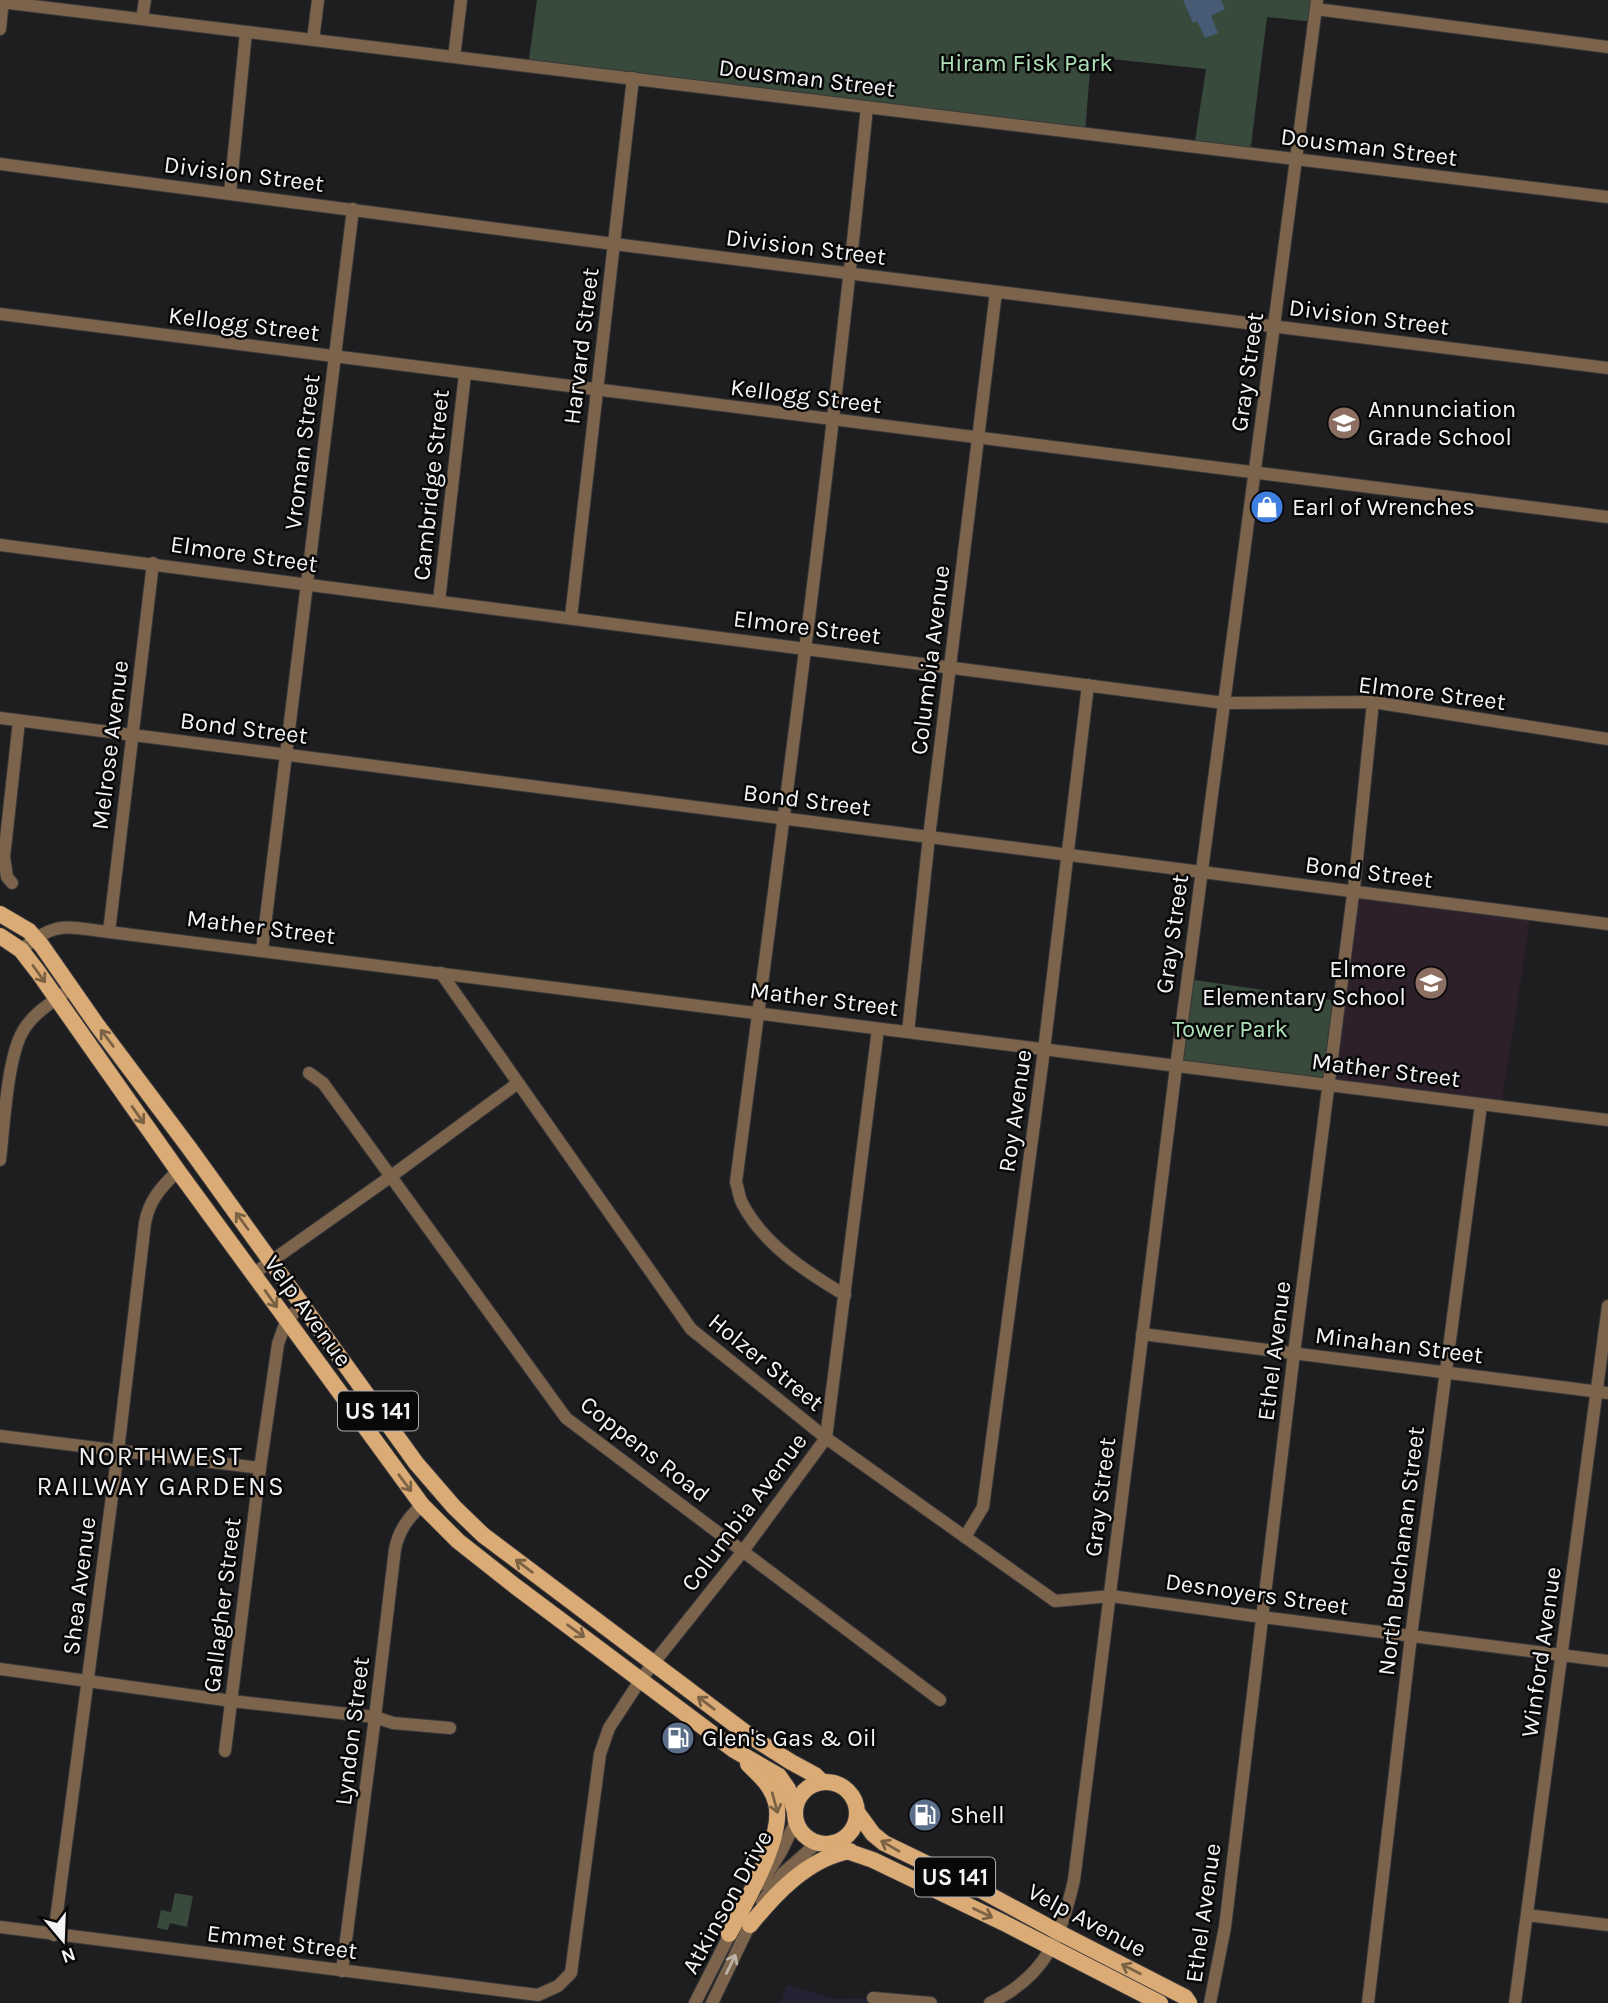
<svg xmlns="http://www.w3.org/2000/svg" width="1608" height="2003" viewBox="0 0 1608 2003" font-family="Karla,sans-serif">
  <rect width="100%" height="100%" fill="#1e1d20"/>
  <path fill="#252233" d="M787 1985 835 1999 873 1998 899 2003H781Z"/>
  <path fill="#2e202b" d="M1354 891 1531 914 1501 1107 1328 1085Z"/>
  <g fill="#374a3b">
    <path d="M537 0H1317L1314 22 1267 17 1250 154 1194 147 1206 69 1091 57 1085 134 528 66Z"/>
    <path d="M1188 979 1339 1001 1328 1085 1176 1067Z"/>
    <path d="M175 1893 193 1896 187 1927 170 1923 168 1930 157 1928 161 1910 171 1912Z"/>
  </g>
  <path fill="#475b74" d="M1183 0H1221L1225 9 1211 16 1218 33 1205 38 1197 21 1193 23Z"/>
  <g fill="none" stroke-linecap="round" stroke-linejoin="round">
    <defs>
      <g id="minor">
        <path d="M0 2 1608 197"/>
        <path d="M1316 9 1608 47"/>
        <path d="M142 19 145 0"/>
        <path d="M0 29 3 0"/>
        <path d="M313 40 318 0"/>
        <path d="M454 57 461 0"/>
        <path d="M0 164 614 244 1608 368"/>
        <path d="M230 193 246 32"/>
        <path d="M0 314 1608 517"/>
        <path d="M0 545 1224 703 1373 702 1608 739"/>
        <path d="M439 601 465 374"/>
        <path d="M571 617 633 78"/>
        <path d="M0 718 1608 924"/>
        <path d="M12 883 7 877 4 857 19 721"/>
        <path d="M109 932 153 563"/>
        <path d="M21 950C56 920 66 927 109 932L1608 1120"/>
        <path d="M262 950 353 209"/>
        <path d="M441 973 691 1329 826 1438 1055 1601 1111 1596 1262 1617 1608 1661"/>
        <path d="M908 1032 929 837 996 292"/>
        <path d="M309 1073 323 1083 566 1418 940 1700"/>
        <path d="M0 1160C4 1127 7 1058 23 1031 32 1015 48 1005 63 994"/>
        <path d="M253 1274 390 1177 518 1083"/>
        <path d="M845 1295C806 1272 763 1244 742 1203 739 1197 738 1188 736 1182 783 824 831 466 867 107"/>
        <path d="M1142 1334 1608 1393"/>
        <path d="M0 1436 260 1468"/>
        <path d="M965 1537 983 1507 1044 1050 1088 685"/>
        <path d="M0 1669 232 1701 375 1717 393 1723 450 1728"/>
        <path d="M225 1751 260 1468 278 1344 286 1321 302 1305"/>
        <path d="M761 1884 782 1850 796 1821"/>
        <path d="M762 1902 782 1874 817 1843"/>
        <path d="M1527 1915 1608 1925"/>
        <path d="M0 1927 538 1995 558 1986 571 1973 600 1754 609 1728 641 1679 743 1551 826 1438 878 1029"/>
        <path d="M54 1935 118 1451 145 1223C149 1200 162 1186 178 1171"/>
        <path d="M342 1971 375 1717 395 1549C399 1530 408 1518 422 1505"/>
        <path d="M873 1998 931 2003"/>
        <path d="M695 2003 733 1928"/>
        <path d="M712 2003 753 1918"/>
        <path d="M990 2003C1046 1976 1061 1937 1074 1880L1176 1067 1317 0"/>
        <path d="M1210 2003 1225 1927 1294 1353 1355 879 1373 702"/>
        <path d="M1368 2003 1411 1636 1481 1105"/>
        <path d="M1515 2003 1608 1306"/>
      </g>
      <g id="major">
        <path d="M0 914 29 931 42 946 97 1025 190 1149 416 1463 454 1507 483 1535 750 1736 791 1762 815 1775 822 1782"/>
        <path d="M0 936 21 950 38 972 178 1171 422 1505 458 1541 515 1586 734 1750 779 1776 788 1789 795 1812"/>
        <circle cx="826" cy="1813" r="31"/>
        <path d="M857 1812 873 1834 884 1843 975 1887 1060 1933 1185 1997 1189 2003"/>
        <path d="M833 1843 844 1850 873 1860 1004 1923 1160 2003"/>
        <path d="M750 1925C775 1894 808 1858 850 1851"/>
        <path d="M729 1934C745 1903 785 1836 776 1803 772 1786 760 1776 748 1764"/>
      </g>
    </defs>
    <use href="#minor" stroke="#38373a" stroke-width="14"/>
    <use href="#major" stroke="#38373a" stroke-width="18"/>
    <use href="#minor" stroke="#7b644b" stroke-width="12"/>
    <use href="#major" stroke="#dbab75" stroke-width="16"/>
  </g>
  <defs><path id="oneway-shaft" d="M-6 0H5M1.5-3L5.5 0L1.5 3" fill="none" stroke-width="1.6" stroke-linecap="round" stroke-linejoin="round" transform="scale(1.75)"/></defs>
  <g stroke="#7c6244">
    <use href="#oneway-shaft" transform="translate(39 974) rotate(54)"/>
    <use href="#oneway-shaft" transform="translate(107 1038) rotate(-127)"/>
    <use href="#oneway-shaft" transform="translate(138 1115) rotate(55)"/>
    <use href="#oneway-shaft" transform="translate(242 1221) rotate(-126)"/>
    <use href="#oneway-shaft" transform="translate(271 1299) rotate(55)"/>
    <use href="#oneway-shaft" transform="translate(405 1483) rotate(53)"/>
    <use href="#oneway-shaft" transform="translate(524 1566) rotate(-143)"/>
    <use href="#oneway-shaft" transform="translate(576 1631) rotate(36)"/>
    <use href="#oneway-shaft" transform="translate(706 1703) rotate(-143)"/>
    <use href="#oneway-shaft" transform="translate(775 1803) rotate(75)"/>
    <use href="#oneway-shaft" transform="translate(890 1846) rotate(-150)"/>
    <use href="#oneway-shaft" transform="translate(983 1913) rotate(25)"/>
    <use href="#oneway-shaft" transform="translate(1131 1969) rotate(-153)"/>
  </g>
  <use stroke="#beb3a8" href="#oneway-shaft" transform="translate(731 1964) rotate(-64)"/>
  <defs>
    <symbol id="school-disc" viewBox="-11 -11 22 22"><circle r="9.5" fill="#8d6e63" stroke="#080809"/><path d="M0-5L7-2L0 1L-7-2ZM-4 1L0 2.5L4 1V4Q0 6-4 4Z" fill="#fff"/></symbol>
    <symbol id="shop-disc" viewBox="-11 -11 22 22"><circle r="9.5" fill="#3f7fe0" stroke="#080809"/><path d="M-5-2.5h2.3a2.7 3.5 0 0 1 5.4 0H5L5.5 6h-11ZM-1.5-2.5h3a1.5 2.3 0 0 0-3 0Z" fill="#fff"/></symbol>
    <symbol id="fuel-disc" viewBox="-11 -11 22 22"><circle r="9.5" fill="#5c6f8a" stroke="#080809"/><path d="M-5.5-6h7V0h2V4h1.3V-2.5L3-4.5l.8-.8L6-3V5H2.5V1h-1V6h-7ZM-4.2-4.7v3.2H.2V-4.7Z" fill="#fff"/></symbol>
  </defs>
  <g fill-rule="evenodd">
    <use href="#school-disc" x="1325" y="404" width="38" height="38"/>
    <use href="#shop-disc" x="1248" y="488" width="38" height="38"/>
    <use href="#school-disc" x="1412" y="964" width="38" height="38"/>
    <use href="#fuel-disc" x="659" y="1719" width="38" height="38"/>
    <use href="#fuel-disc" x="906" y="1796" width="38" height="38"/>
  </g>
  <g text-anchor="middle" dominant-baseline="central" stroke-width="5" stroke-linejoin="round" paint-order="stroke">
    <g fill="#080809" stroke="#adacae" stroke-width="2">
      <rect x="338" y="1391.5" width="80" height="39" rx="5"/>
      <rect x="915" y="1857.5" width="80" height="39" rx="5"/>
    </g>
    <g font-size="23" font-weight="bold" fill="#f4f3f5">
      <text x="378" y="1411">US 141</text>
      <text x="955" y="1877">US 141</text>
    </g>
    <g font-size="24" fill="#b0e2b9" stroke="#080809">
      <text x="1026" y="63">Hiram Fisk Park</text>
      <text x="1230" y="1029">Tower Park</text>
    </g>
    <g font-size="24" fill="#f4f3f5" stroke="#080809">
      <text transform="translate(807 78) rotate(7)">Dousman Street</text>
      <text transform="translate(1369 147) rotate(7)">Dousman Street</text>
      <text transform="translate(244 174) rotate(7)">Division Street</text>
      <text transform="translate(806 247) rotate(7)">Division Street</text>
      <text transform="translate(1369 317) rotate(7)">Division Street</text>
      <text transform="translate(244 324) rotate(7)">Kellogg Street</text>
      <text transform="translate(581 346) rotate(-83)">Harvard Street</text>
      <text transform="translate(1247 372) rotate(-82)">Gray Street</text>
      <text transform="translate(806 396) rotate(7)">Kellogg Street</text>
      <text transform="translate(302 452) rotate(-83)">Vroman Street</text>
      <text transform="translate(431 485) rotate(-84)">Cambridge Street</text>
      <text transform="translate(244 554) rotate(8)">Elmore Street</text>
      <text transform="translate(807 627) rotate(7)">Elmore Street</text>
      <text transform="translate(930 660) rotate(-83)">Columbia Avenue</text>
      <text transform="translate(1432 693) rotate(7)">Elmore Street</text>
      <text transform="translate(244 728) rotate(7)">Bond Street</text>
      <text transform="translate(110 745) rotate(-83)">Melrose Avenue</text>
      <text transform="translate(807 800) rotate(7)">Bond Street</text>
      <text transform="translate(1369 872) rotate(7)">Bond Street</text>
      <text transform="translate(261 927) rotate(7)">Mather Street</text>
      <text transform="translate(1172 934) rotate(-82)">Gray Street</text>
      <text transform="translate(824 999) rotate(7)">Mather Street</text>
      <text transform="translate(1386 1070) rotate(7)">Mather Street</text>
      <text transform="translate(1015 1111) rotate(-82)">Roy Avenue</text>
      <text transform="translate(308 1311) rotate(54)">Velp Avenue</text>
      <text transform="translate(1399 1345) rotate(7)">Minahan Street</text>
      <text transform="translate(1274 1351) rotate(-83)">Ethel Avenue</text>
      <text transform="translate(766 1362) rotate(39)">Holzer Street</text>
      <text transform="translate(645 1449) rotate(38)">Coppens Road</text>
      <text transform="translate(1100 1497) rotate(-83)">Gray Street</text>
      <text transform="translate(744 1512) rotate(-53)">Columbia Avenue</text>
      <text transform="translate(1401 1551) rotate(-83)">North Buchanan Street</text>
      <text transform="translate(79 1586) rotate(-83)">Shea Avenue</text>
      <text transform="translate(1257 1594) rotate(8)">Desnoyers Street</text>
      <text transform="translate(222 1605) rotate(-83)">Gallagher Street</text>
      <text transform="translate(1541 1652) rotate(-82)">Winford Avenue</text>
      <text transform="translate(352 1731) rotate(-83)">Lyndon Street</text>
      <text transform="translate(727 1902) rotate(-61)">Atkinson Drive</text>
      <text transform="translate(1203 1913) rotate(-82)">Ethel Avenue</text>
      <text transform="translate(1087 1920) rotate(28)">Velp Avenue</text>
      <text transform="translate(282 1942) rotate(7)">Emmet Street</text>
    </g>
    <g font-size="24" fill="#f4f3f5" stroke="#080809" text-anchor="start">
      <text x="1368" y="409">Annunciation<tspan x="1368" dy="28">Grade School</tspan></text>
      <text x="1292" y="507">Earl of Wrenches</text>
      <text x="1406" y="969" text-anchor="end">Elmore<tspan x="1406" dy="28">Elementary School</tspan></text>
      <text x="702" y="1738">Glen's Gas &amp; Oil</text>
      <text x="950" y="1815">Shell</text>
    </g>
    <g font-size="26" letter-spacing="2" fill="#f4f3f5" stroke="#080809">
      <text x="161" y="1456">NORTHWEST<tspan x="161" dy="30">RAILWAY GARDENS</tspan></text>
    </g>
  </g>
  <g transform="translate(63 1940) rotate(161)" stroke="#080809" stroke-width="5" paint-order="stroke">
  <path d="M0-5L12 26L0 18L-12 26Z" fill="#f4f3f5"/>
  <text y="-10" font-size="19" font-weight="bold" text-anchor="middle" fill="#f4f3f5">N</text>
  </g>
</svg>
